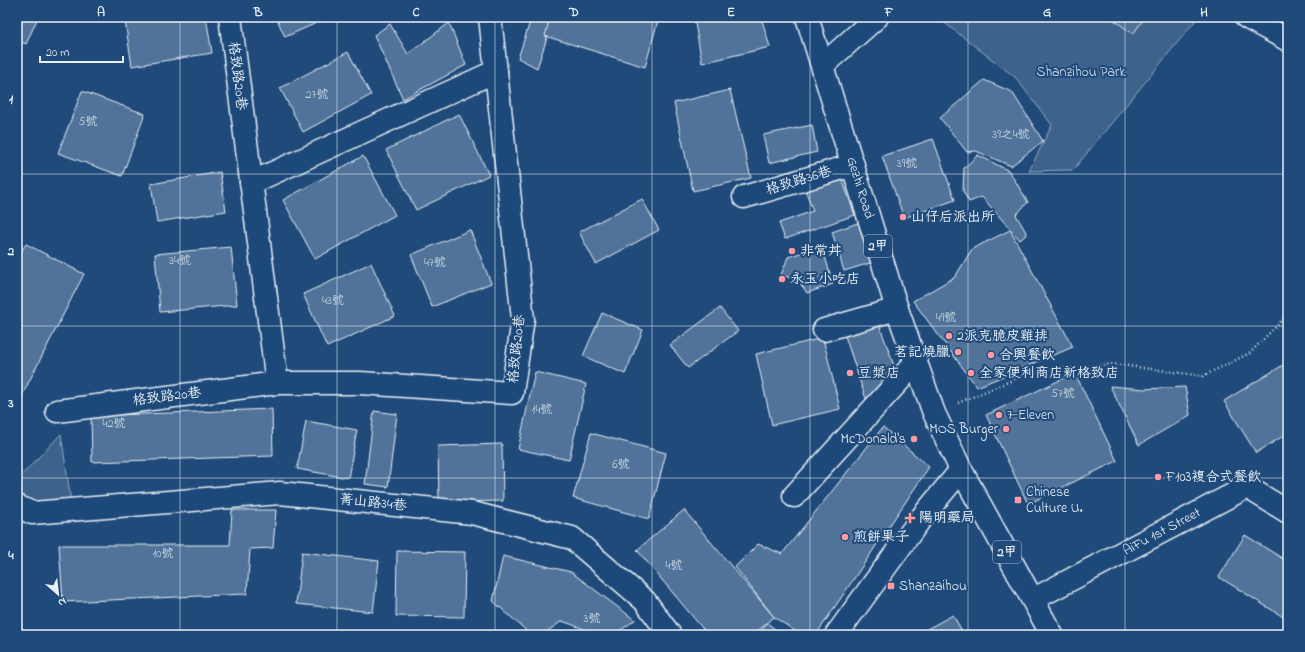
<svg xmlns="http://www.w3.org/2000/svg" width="1305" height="652" viewBox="0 0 1305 652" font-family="'Indie Flower','LXGW WenKai TC',sans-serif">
  <rect width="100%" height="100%" fill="#1f4a7a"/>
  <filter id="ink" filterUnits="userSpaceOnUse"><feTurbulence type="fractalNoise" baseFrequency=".025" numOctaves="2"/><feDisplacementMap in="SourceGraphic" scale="8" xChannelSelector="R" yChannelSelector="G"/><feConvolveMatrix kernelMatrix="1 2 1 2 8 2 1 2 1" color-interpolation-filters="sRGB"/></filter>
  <g filter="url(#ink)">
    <g fill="#3c628c" stroke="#92aac2">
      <path d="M937 17H1192L1196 20 1073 170 1029 171 1052 125 1015 77Z"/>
      <path d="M61 434 71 501 33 507 17 499V480Z"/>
    </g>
    <g fill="#517399" stroke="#e8f1f8">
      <path d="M17 17H38L26 44 17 40Z"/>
      <path d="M148 17H206L212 53 132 66 125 21Z"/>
      <path d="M276 17H330L285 37Z"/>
      <path d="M518 17H554L537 68 518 58 531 19Z"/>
      <path d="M550 17H659L645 67 545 36Z"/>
      <path d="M694 17H761L770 47 702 63Z"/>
      <path d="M1110 17H1145L1133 34Z"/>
      <path d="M449 23 466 65 403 99 374 35 390 24 408 54Z"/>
      <path d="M348 52 371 95 303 132 280 88Z"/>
      <path d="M984 80 1012 92 1043 141 1011 166 976 151 967 152 940 118Z"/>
      <path d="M730 90 751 178 693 191 674 103Z"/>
      <path d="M82 91 145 114 122 176 58 153Z"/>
      <path d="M459 114 489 175 416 210 386 150Z"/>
      <path d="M812 125 817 152 769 163 763 135Z"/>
      <path d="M933 139 955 200 904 218 882 156Z"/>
      <path d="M978 155 1009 171 1028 202 1016 215 1027 234 1020 240 982 197 969 202 963 191 964 168Z"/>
      <path d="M363 156 395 215 315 259 283 200Z"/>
      <path d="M220 172 226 211 157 222 151 184Z"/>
      <path d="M841 176 855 215 785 239 779 223 813 211 805 189Z"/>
      <path d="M642 199 659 230 596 264 579 232Z"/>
      <path d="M866 220 880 260 844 271 832 232Z"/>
      <path d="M470 230 491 283 432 307 411 255Z"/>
      <path d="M1010 230 1073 347 977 387 913 301 955 277 972 249Z"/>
      <path d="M26 244 84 274 17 405V258Z"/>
      <path d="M822 246 833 284 807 293 798 280 781 275 788 257Z"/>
      <path d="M231 247 237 305 160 312 155 254Z"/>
      <path d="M371 263 395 316 327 347 303 294Z"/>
      <path d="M720 308 738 331 688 368 670 345Z"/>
      <path d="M602 313 643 330 625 374 583 356Z"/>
      <path d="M876 316 896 371 882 391 866 399 842 327Z"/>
      <path d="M823 338 840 409 772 425 756 354Z"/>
      <path d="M1288 362V433L1256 453 1224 401Z"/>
      <path d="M535 372 586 384 569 460 518 449Z"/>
      <path d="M1075 373 1117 461 1028 504 986 415Z"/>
      <path d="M1110 386 1144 389 1185 387 1190 415 1139 445Z"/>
      <path d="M272 409 273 456 92 462 91 416Z"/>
      <path d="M374 411 397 414 388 487 365 484Z"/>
      <path d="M306 421 357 430 348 478 297 469Z"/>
      <path d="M883 427 929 467 816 635H801L774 617 735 567 758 544 782 554Z"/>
      <path d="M591 433 666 453 649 519 573 498Z"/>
      <path d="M502 444 503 501 439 502 438 446Z"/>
      <path d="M232 510H276L273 548 250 549 247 594 63 602 59 545H230Z"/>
      <path d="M684 510 774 617 753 635H708L637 550Z"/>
      <path d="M1245 535 1288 562V620L1219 577Z"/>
      <path d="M397 551 465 552 464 617 396 616Z"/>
      <path d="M302 552 379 561 373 612 296 604Z"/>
      <path d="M503 556 571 572 635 620 614 635H601L562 621 542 635H531L493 601Z"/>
      <path d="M17 612 24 635H17Z"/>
      <path d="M953 615 964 635H931L927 629Z"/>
      <path d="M767 623 783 635H758Z"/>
      <path d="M325 633 326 635H307Z"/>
    </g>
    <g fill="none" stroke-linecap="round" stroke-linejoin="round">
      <defs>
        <g id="minor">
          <path d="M1246 17 1288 40"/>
          <path d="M823 65 877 17"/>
          <path d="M251 183 496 71"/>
          <path d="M744 197 853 165"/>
          <path d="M824 330 897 309"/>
          <path d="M277 383H360L512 393 523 319 490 17"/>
          <path d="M57 411 277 383 230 17"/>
          <path d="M794 496 916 362"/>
          <path d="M17 506 32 513 280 493 472 513 572 538 645 601 670 635"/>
          <path d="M1034 599 1247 487 1288 512"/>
          <path d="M836 635 922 517 961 470"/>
        </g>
        <path id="major" d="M807 17 897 309 934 413 961 470 1052 635"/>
      </defs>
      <use href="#minor" stroke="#e8f1f8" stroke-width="25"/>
      <use href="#major" stroke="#e8f1f8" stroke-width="25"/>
      <path stroke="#e8f1f8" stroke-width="2.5" stroke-dasharray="1 3" stroke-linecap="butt" d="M958 403 1034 371 1114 364 1203 376 1250 353 1288 314"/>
      <use href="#minor" stroke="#1f4a7a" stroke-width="22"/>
      <use href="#major" stroke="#1f4a7a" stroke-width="22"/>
    </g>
  </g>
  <path fill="none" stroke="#e8f1f8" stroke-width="1" stroke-opacity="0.55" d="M180 17V635M337 17V635M495 17V635M652 17V635M810 17V635M968 17V635M1125 17V635M17 174H1288M17 326H1288M17 478H1288"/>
  <g fill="#ff9aa2" stroke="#1f4a7a" stroke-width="1.5">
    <circle cx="903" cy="217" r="4"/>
    <circle cx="792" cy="251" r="4"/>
    <circle cx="782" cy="279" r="4"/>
    <circle cx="949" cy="336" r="4"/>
    <circle cx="958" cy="352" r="4"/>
    <circle cx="991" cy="355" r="4"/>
    <circle cx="850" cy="373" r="4"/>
    <circle cx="971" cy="373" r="4"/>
    <circle cx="999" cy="415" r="4"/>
    <circle cx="1006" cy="429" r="4"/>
    <circle cx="914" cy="439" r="4"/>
    <circle cx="1158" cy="477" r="4"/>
    <rect x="1014" y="496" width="8" height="8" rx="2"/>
    <path d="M908 512h4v4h4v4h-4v4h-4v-4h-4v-4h4z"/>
    <circle cx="845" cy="537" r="4"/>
    <rect x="887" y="582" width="8" height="8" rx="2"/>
  </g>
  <g text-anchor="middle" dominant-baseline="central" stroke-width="4" stroke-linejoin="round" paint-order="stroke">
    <g font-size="12" fill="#c2d2e0">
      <text x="317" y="95">27號</text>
      <text x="88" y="122">5號</text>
      <text x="1011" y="135">39之4號</text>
      <text x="907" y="164">39號</text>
      <text x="180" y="261">34號</text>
      <text x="435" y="263">47號</text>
      <text x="333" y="301">43號</text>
      <text x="946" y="318">49號</text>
      <text x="1063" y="394">57號</text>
      <text x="542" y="410">14號</text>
      <text x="114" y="424">42號</text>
      <text x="621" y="465">6號</text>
      <text x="163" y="554">10號</text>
      <text x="674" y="566">4號</text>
      <text x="592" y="619">3號</text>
    </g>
    <g fill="#1f4a7a" stroke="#acbfd2" stroke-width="1">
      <rect x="864" y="235" width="28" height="22" rx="3"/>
      <rect x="993" y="541" width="28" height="22" rx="3"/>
    </g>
    <g font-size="13" font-weight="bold" fill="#e8f1f8">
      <text x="878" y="246">2甲</text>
      <text x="1007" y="552">2甲</text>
    </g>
    <g font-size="14" fill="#d7e3ed" stroke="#1f4a7a">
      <text x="1081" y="72">Shanzihou Park</text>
    </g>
    <g font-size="14" fill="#e8f1f8" stroke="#1f4a7a">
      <text transform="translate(237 76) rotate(83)">格致路20巷</text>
      <text transform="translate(799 181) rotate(-17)">格致路36巷</text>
      <text transform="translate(860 188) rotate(73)">Gezhi Road</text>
      <text transform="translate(517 349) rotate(-84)">格致路20巷</text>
      <text transform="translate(167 397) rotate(-7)">格致路20巷</text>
      <text transform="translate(373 503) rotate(6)">菁山路34巷</text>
      <text transform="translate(1162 532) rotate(-28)">AiFu 1st Street</text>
    </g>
    <g font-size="14" fill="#e8f1f8" stroke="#1f4a7a" text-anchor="start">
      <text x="911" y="217">山仔后派出所</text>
      <text x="800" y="251">非常丼</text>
      <text x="790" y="279">永玉小吃店</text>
      <text x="957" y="336">2派克脆皮雞排</text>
      <text x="950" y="352" text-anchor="end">茗記燒臘</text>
      <text x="999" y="355">合興餐飲</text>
      <text x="858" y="373">豆漿店</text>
      <text x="979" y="373">全家便利商店新格致店</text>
      <text x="1007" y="415">7-Eleven</text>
      <text x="998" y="429" text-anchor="end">MOS Burger</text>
      <text x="906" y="439" text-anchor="end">McDonald's</text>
      <text x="1166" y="477">F103複合式餐飲</text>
      <text x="1026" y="492">Chinese<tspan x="1026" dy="16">Culture U.</tspan></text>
      <text x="919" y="518">陽明藥局</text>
      <text x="853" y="537">煎餅果子</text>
      <text x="899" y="586">Shanzaihou</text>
    </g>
  </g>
  <rect width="1305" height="652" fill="none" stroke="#1f4a7a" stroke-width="44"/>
  <g transform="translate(58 594) rotate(152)" stroke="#1f4a7a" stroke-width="3" paint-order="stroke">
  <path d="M0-3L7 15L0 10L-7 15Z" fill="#e8f1f8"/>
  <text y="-6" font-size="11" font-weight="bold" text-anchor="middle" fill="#e8f1f8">N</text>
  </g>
  <path d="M40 56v6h83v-6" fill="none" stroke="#e8f1f8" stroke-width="2"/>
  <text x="46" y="56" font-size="12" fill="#e8f1f8" stroke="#1f4a7a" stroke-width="3" paint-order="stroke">20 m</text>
  <rect x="22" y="22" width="1261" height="608" fill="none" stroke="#e8f1f8" stroke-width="1.5"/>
  <g font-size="13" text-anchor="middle" font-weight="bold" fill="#e8f1f8">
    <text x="101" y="16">A</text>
    <text x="258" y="16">B</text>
    <text x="416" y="16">C</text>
    <text x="574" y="16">D</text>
    <text x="731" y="16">E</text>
    <text x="889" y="16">F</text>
    <text x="1047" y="16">G</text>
    <text x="1204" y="16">H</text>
    <text x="11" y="103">1</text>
    <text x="11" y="255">2</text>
    <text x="11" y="407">3</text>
    <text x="11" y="559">4</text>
  </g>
</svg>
